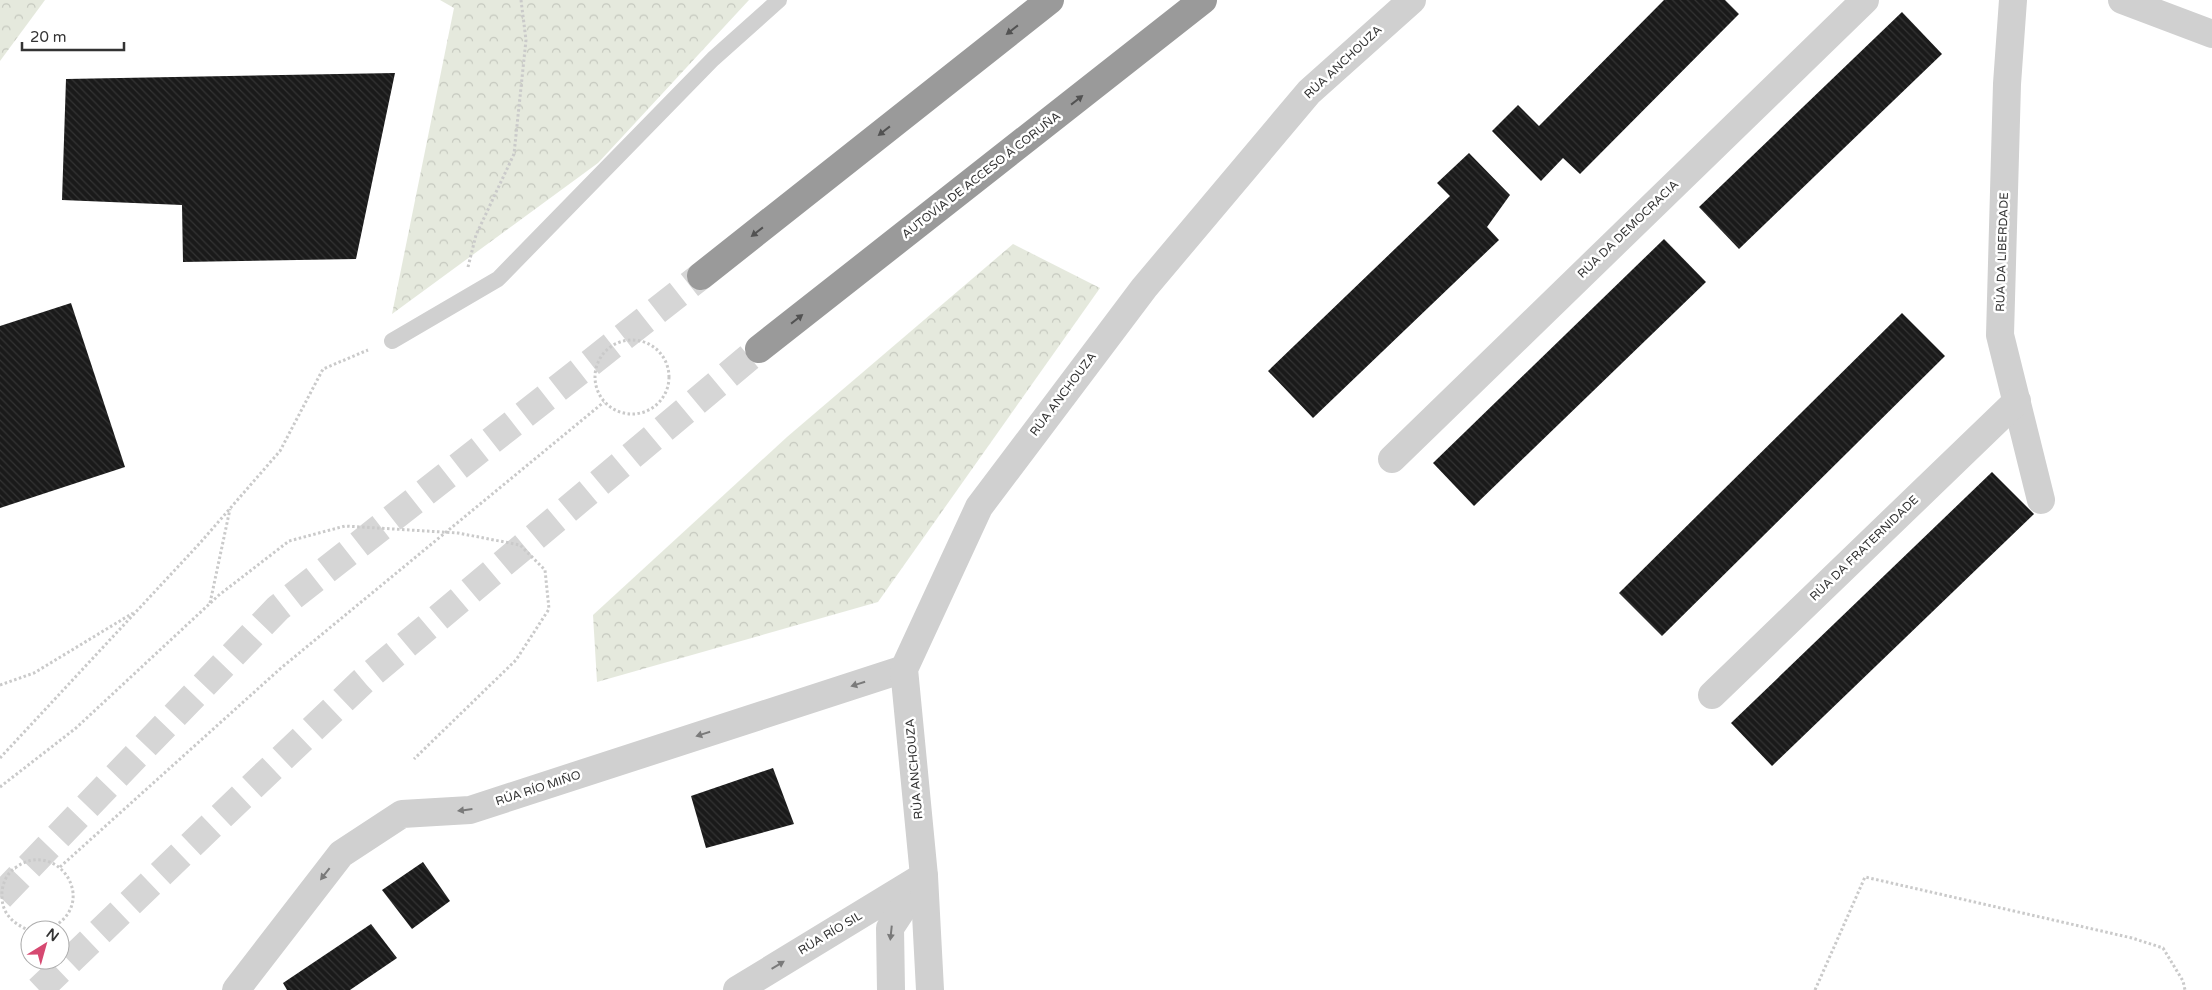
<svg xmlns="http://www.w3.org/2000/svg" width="2212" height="990" viewBox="0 0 2212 990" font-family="'Varela Round',sans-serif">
  <defs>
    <pattern id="forest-crowns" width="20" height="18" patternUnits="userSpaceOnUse" patternTransform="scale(1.25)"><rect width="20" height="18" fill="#e5e9dd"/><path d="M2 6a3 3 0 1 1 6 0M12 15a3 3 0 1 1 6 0" fill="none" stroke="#c5c8be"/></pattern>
    <pattern id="building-back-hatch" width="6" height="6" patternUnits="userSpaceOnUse" patternTransform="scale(1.25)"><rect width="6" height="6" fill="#1a1a1a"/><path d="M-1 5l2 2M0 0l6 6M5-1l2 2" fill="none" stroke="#333"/></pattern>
  </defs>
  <rect width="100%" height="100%" fill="#fff"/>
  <g fill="url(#forest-crowns)">
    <path d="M0 0H45L0 61Z"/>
    <path d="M440 0H749L598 163 392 314 454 8Z"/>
    <path d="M1013 244 1100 288 878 602 597 682 593 615 787 437Z"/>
  </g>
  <g fill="url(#building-back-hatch)">
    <path d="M1664 0H1725L1739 14 1580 174 1563 158 1541 181 1492 131 1518 105 1539 126Z"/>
    <path d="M1902 12 1942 54 1739 249 1699 207Z"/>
    <path d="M395 73 356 259 183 262 182 205 62 200 66 79Z"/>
    <path d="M1469 153 1510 195 1487 227 1499 240 1313 418 1268 371 1450 196 1437 183Z"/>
    <path d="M1664 239 1706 282 1474 506 1433 463Z"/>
    <path d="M71 303 125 467 0 508V326Z"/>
    <path d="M1902 313 1945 356 1662 636 1619 593Z"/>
    <path d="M1992 472 2034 514 1772 766 1731 723Z"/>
    <path d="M773 768 794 824 706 848 691 796Z"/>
    <path d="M423 862 450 901 412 929 382 890Z"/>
    <path d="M371 924 397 958 350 990H287L283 983Z"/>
  </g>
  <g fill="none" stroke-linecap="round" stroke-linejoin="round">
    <g stroke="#d6d6d6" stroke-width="28" stroke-dasharray="28 14" stroke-linecap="butt">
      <path d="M0 897 278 608 701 276"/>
      <path d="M39 990 363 681 759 349"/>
    </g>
    <g stroke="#cacaca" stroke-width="3" stroke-dasharray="2.5 2.5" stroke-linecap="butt">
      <path d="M468 267 476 235 514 154 526 40 521 0"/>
      <circle cx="632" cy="377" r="37"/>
      <path d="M210 603 230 509"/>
      <path d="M0 685 34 673 133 613"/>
      <path d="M0 758 200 543 280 451 323 369 368 350"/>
      <path d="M0 787 76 728 219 595 289 541 345 526 458 533 520 545 545 570 549 609 516 660 414 759"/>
      <path d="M60 867 281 668 604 402"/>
      <path d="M30 931C15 924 3 916 2 898 1 886 6 874 15 868 58 836 103 906 47 930"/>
      <path d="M1815 990 1865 877 2132 938 2163 948 2183 981 2185 990"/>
    </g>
    <path stroke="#d0d0d0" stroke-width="16" d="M392 341 498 279 713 59 779 0"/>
    <g stroke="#d0d0d0" stroke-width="28">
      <path d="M2013 0 2007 84 2000 335 2041 500"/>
      <path d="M2122 0 2212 34"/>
      <path d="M1392 459 1865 0"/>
      <path d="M1712 695 2017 401"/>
      <path d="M236 990 341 854 402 814 470 810 904 669"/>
      <path d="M737 990 924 876"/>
      <path d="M891 990 890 928 919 884"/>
      <path d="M930 990 924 876 904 669 979 507 1144 288 1309 92 1412 0"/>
    </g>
    <g stroke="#9a9a9a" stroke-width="28">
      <path d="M701 276 1050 0"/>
      <path d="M759 349 1203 0"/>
    </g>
  </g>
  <defs><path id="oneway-solid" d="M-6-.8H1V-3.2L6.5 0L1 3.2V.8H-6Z" transform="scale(1.25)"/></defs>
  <g fill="#525252">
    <use href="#oneway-solid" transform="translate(1012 30) rotate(142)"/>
    <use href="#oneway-solid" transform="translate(1077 100) rotate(-38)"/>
    <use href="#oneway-solid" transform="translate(884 131) rotate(142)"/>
    <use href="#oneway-solid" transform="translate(757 232) rotate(142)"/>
    <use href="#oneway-solid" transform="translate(797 319) rotate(-38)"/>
  </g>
  <g fill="#7a7a7a">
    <use href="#oneway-solid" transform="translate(858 684) rotate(162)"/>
    <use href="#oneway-solid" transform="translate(703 734) rotate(162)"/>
    <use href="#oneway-solid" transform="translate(465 810) rotate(173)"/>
    <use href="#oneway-solid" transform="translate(325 874) rotate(128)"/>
    <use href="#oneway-solid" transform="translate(891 933) rotate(96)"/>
    <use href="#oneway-solid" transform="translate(778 965) rotate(-31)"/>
  </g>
  <g text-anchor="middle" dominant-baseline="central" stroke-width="5" stroke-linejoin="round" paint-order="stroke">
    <g font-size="12" fill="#333" stroke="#fff">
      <text transform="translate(1343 62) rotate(-43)">RÚA ANCHOUZA</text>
      <text transform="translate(981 175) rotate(-38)">AUTOVÍA DE ACCESO Á CORUÑA</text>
      <text transform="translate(1628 229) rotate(-44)">RÚA DA DEMOCRACIA</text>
      <text transform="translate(2002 252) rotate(-88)">RÚA DA LIBERDADE</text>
      <text transform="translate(1063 394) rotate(-53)">RÚA ANCHOUZA</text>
      <text transform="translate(1864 548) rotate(-44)">RÚA DA FRATERNIDADE</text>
      <text transform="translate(914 769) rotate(-95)">RÚA ANCHOUZA</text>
      <text transform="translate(538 788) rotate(-18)">RÚA RÍO MIÑO</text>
      <text transform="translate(830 933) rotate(-31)">RÚA RÍO SIL</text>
    </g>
  </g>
  <g transform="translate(45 945) rotate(37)"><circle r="24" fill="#ffffff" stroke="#adadad"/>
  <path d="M0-4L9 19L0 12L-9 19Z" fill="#d64971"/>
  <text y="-8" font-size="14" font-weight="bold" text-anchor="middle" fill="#333333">N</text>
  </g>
  <path d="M22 42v8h102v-8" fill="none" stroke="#333333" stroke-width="2.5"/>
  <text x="30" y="42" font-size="15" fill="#333333" stroke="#ffffff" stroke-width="4" paint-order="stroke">20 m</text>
</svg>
